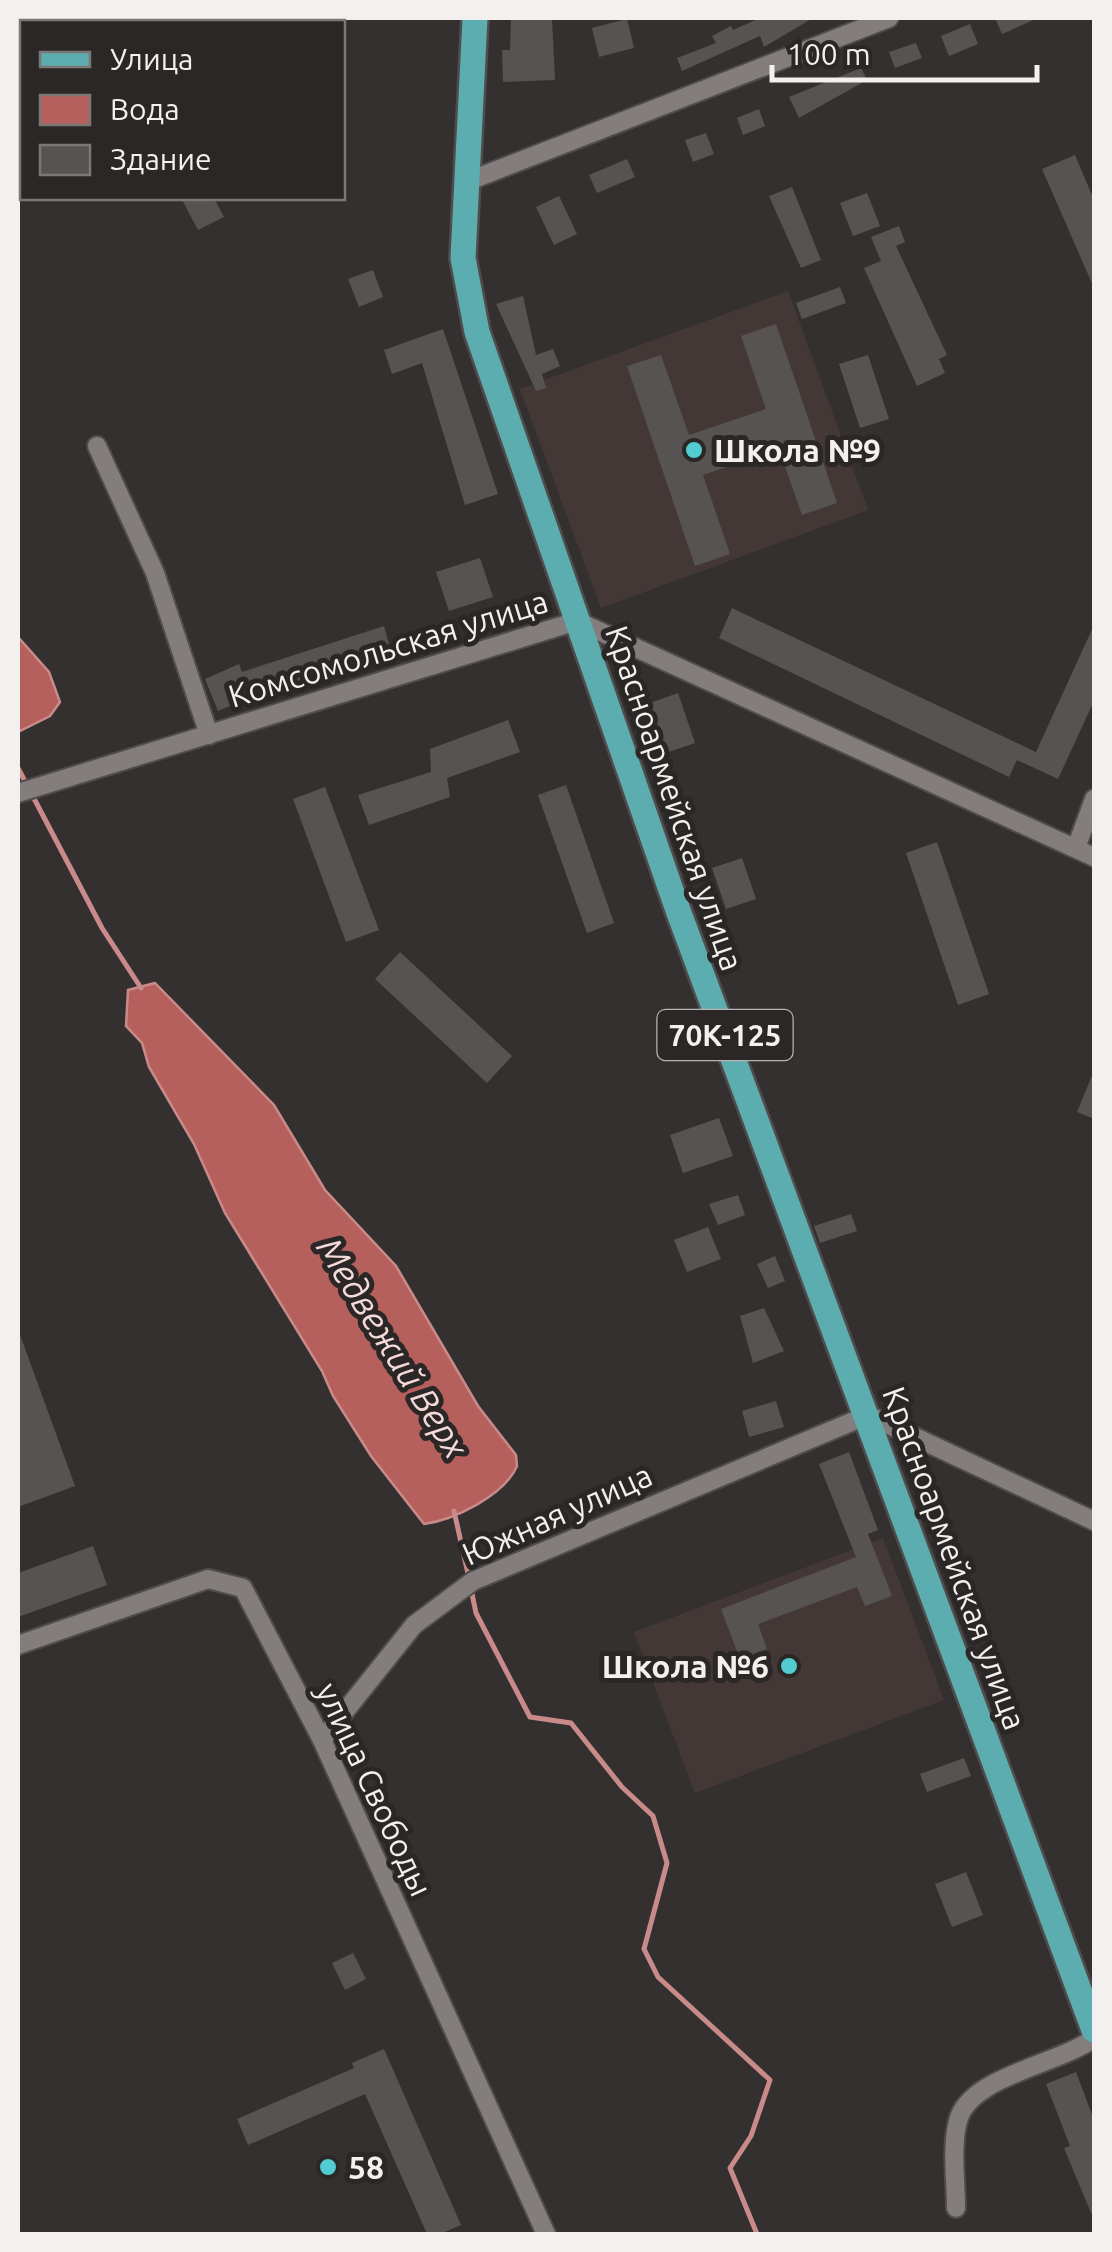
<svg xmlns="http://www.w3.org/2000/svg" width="1112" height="2252" viewBox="0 0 1112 2252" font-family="Ubuntu,sans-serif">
  <rect width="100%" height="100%" fill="#353030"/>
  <g fill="#443837">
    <path d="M788 291 868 510 601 608 520 389Z"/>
    <path d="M883 1538 944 1700 695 1793 634 1632Z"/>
  </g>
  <g fill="#b6605d" stroke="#c88b89" stroke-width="2.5">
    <path d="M18 637 49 672 60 702 50 716 18 732Z"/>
    <path d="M155 983 274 1105 325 1190 396 1266 478 1406 516 1455 517 1466C505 1495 454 1520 424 1524L371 1456 333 1396 322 1371 225 1213 194 1144 149 1067 142 1043 126 1026 128 990Z"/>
  </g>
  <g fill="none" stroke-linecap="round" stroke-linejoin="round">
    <g stroke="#c88b89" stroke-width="5">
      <path d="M18 768 102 928 141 988"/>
      <path d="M454 1511 469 1578"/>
      <path d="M471 1589 476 1613 530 1717 571 1723 622 1787 653 1816 667 1863 644 1949 658 1977 770 2080 751 2136 730 2168 757 2234"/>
    </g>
  </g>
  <g fill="#585353">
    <path d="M511 18H552L555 80 503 82 502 50H510Z"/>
    <path d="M760 18H813L764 47 760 36 682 71 677 58 716 43 712 36 731 26 733 30Z"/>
    <path d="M995 18H1038L1002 34Z"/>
    <path d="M627 19 634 48 599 57 592 28Z"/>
    <path d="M970 24 978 44 949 56 941 36Z"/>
    <path d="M916 43 922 58 895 68 889 52Z"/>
    <path d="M861 68 867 80 799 118 789 97Z"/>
    <path d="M759 109 765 126 743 135 737 118Z"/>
    <path d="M706 133 714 154 693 162 685 140Z"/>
    <path d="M1075 155 1094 200V288L1042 169Z"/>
    <path d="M627 159 635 177 597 193 589 175Z"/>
    <path d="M792 187 821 260 801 268 769 196Z"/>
    <path d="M867 193 880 226 853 236 840 203Z"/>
    <path d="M559 196 577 234 554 245 536 207Z"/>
    <path d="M181 198H214L224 217 198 230Z"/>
    <path d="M899 226 905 242 896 246 947 355 939 359 945 373 917 386 864 268 881 261 871 237Z"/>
    <path d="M373 270 383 297 359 307 348 279Z"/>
    <path d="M840 287 846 303 802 319 796 303Z"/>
    <path d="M523 296 536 355 553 349 560 366 542 374 546 388 536 391 496 304Z"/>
    <path d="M776 324 837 503 802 515 779 449 703 475 730 554 695 566 627 366 661 355 689 435 766 409 741 336Z"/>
    <path d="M443 329 498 494 465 505 422 363 392 374 384 350Z"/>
    <path d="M868 355 889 419 860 428 839 364Z"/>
    <path d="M480 558 493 597 449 611 436 572Z"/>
    <path d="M732 608 1036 752 1094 625V701L1058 779 1017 760 1009 777 719 638Z"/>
    <path d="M384 626 391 652 271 698 268 690 218 711 205 679 239 664 242 672Z"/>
    <path d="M678 693 695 743 657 756 639 707Z"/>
    <path d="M508 720 520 752 447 778 450 797 369 825 358 795 431 772 430 749Z"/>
    <path d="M566 785 614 923 587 933 538 795Z"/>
    <path d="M325 787 379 930 346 942 293 799Z"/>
    <path d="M937 842 989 994 958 1005 906 853Z"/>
    <path d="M742 858 756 899 726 909 712 868Z"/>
    <path d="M400 952 512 1056 487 1083 375 979Z"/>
    <path d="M1094 1071V1119L1077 1112Z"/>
    <path d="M719 1118 733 1156 683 1173 670 1135Z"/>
    <path d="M738 1195 745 1215 718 1225 709 1204Z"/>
    <path d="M851 1214 857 1231 820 1243 814 1226Z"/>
    <path d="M708 1227 721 1259 687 1272 674 1240Z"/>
    <path d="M775 1256 785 1281 768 1288 757 1264Z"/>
    <path d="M764 1308 784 1351 753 1363 740 1316Z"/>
    <path d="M19 1332 75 1486 18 1507V1333Z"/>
    <path d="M776 1401 784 1427 749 1437 742 1411Z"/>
    <path d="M849 1452 878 1530 868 1534 892 1596 865 1606 857 1587 758 1624 767 1649 740 1659 721 1609 856 1557 819 1464Z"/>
    <path d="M93 1546 107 1585 18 1617V1573Z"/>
    <path d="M964 1758 971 1776 927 1792 920 1774Z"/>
    <path d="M966 1872 983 1915 952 1927 935 1884Z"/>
    <path d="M353 1953 366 1979 345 1990 332 1963Z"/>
    <path d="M384 2049 461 2225 440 2234H427L365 2094 248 2145 237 2119 354 2068 352 2063Z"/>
    <path d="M1076 2072 1094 2120V2220L1064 2148 1070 2146 1046 2084Z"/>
  </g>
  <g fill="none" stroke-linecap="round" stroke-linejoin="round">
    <defs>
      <g id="minor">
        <path d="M466 182 889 18"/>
        <path d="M97 446 155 573 209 735"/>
        <path d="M18 793 577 621 1094 857"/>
        <path d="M1076 848 1094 799"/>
        <path d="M18 1645 208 1579 243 1588 322 1740 546 2234"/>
        <path d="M322 1740 414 1625 473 1581 868 1415 1094 1521"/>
        <path d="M956 2208C956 2181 951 2147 958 2121 969 2076 1058 2065 1094 2038"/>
      </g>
      <path id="primary" d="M475 18 463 258 477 332 679 913 1094 2030"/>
    </defs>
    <use href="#minor" stroke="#504c4c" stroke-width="22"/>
    <use href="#primary" stroke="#504c4c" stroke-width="30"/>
    <use href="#minor" stroke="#837e7d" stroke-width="18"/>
    <use href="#primary" stroke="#5cadaf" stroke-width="25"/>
  </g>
  <g fill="#52ccd1" stroke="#2b2726" stroke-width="4">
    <circle cx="694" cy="450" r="10"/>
    <circle cx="789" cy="1666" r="10"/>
    <circle cx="328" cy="2167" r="10"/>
  </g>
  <g text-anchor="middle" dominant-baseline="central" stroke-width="10" stroke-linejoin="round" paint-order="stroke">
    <rect fill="#2b2726" stroke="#b7b4b3" stroke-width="2.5" x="657.5" y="1010" width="135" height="50" rx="8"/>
    <g font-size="30" font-weight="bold" fill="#f3f0f0">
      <text x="725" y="1035">70К-125</text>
    </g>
    <g font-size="32" font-weight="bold" fill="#f3f0f0" stroke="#2b2726" text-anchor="start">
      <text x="714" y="450">Школа №9</text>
      <text x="769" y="1666" text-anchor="end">Школа №6</text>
      <text x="348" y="2167">58</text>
    </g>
    <g font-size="32" fill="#f3f0f0" stroke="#2b2726">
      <text transform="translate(388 648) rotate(-17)">Комсомольская улица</text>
      <text transform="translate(675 798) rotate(71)">Красноармейская улица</text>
      <text transform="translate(557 1514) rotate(-24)">Южная улица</text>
      <text transform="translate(955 1558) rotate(70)">Красноармейская улица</text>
      <text transform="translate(375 1789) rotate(65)">улица Свободы</text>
    </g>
    <g font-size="35" font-style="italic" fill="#f4dad8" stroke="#2b2726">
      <text transform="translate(393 1347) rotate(58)">Медвежий Верх</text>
    </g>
  </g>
  <rect width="1112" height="2252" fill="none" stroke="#f3f0f0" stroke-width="40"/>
  <rect x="20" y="20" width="325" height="180" fill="#2b2726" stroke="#7b7777" stroke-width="2.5"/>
  <rect x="40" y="52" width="50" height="15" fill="#5cadaf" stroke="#7b7777" stroke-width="2.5"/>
  <text x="110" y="70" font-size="30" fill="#f3f0f0">Улица</text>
  <rect x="40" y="95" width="50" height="30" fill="#b6605d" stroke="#7b7777" stroke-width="2.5"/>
  <text x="110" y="120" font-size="30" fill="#f3f0f0">Вода</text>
  <rect x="40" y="145" width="50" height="30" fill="#585353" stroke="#7b7777" stroke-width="2.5"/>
  <text x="110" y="170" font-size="30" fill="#f3f0f0">Здание</text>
  <path d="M772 65v15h265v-15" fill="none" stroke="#f3f0f0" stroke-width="5"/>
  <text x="787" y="65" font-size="30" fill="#f3f0f0" stroke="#2b2726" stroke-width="8" paint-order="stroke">100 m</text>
</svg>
